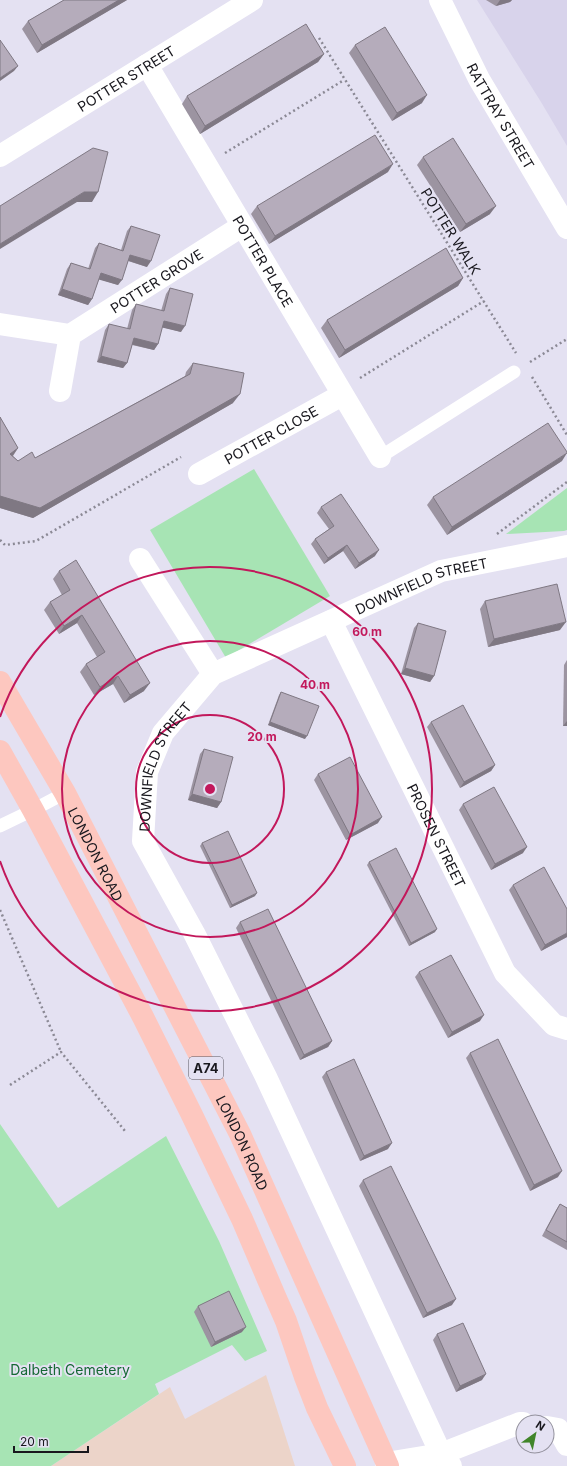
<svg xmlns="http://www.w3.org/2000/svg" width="567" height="1466" viewBox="0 0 567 1466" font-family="Inter,sans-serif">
  <rect width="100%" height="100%" fill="#e4e1f2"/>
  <path fill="#ecd4c9" d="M266 1375 295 1466H51L170 1387 185 1419Z"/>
  <path fill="#d8d3eb" d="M477 0H567V146L541 102Z"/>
  <g fill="#a7e4b4">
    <path d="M254 469 330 596 226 658 150 530Z"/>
    <path d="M567 488V530L564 531 506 534Z"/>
    <path d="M0 1124 58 1208 166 1136 219 1241 267 1351 245 1361 232 1345 155 1384 159 1394 51 1466H0Z"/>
  </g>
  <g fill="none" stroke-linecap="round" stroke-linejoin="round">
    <g stroke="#8b8995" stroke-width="2.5" stroke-dasharray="2 3" stroke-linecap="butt">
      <path d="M319 38 516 353"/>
      <path d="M225 153 344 80"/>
      <path d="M530 362 567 339"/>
      <path d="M532 377 567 435"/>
      <path d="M360 378 484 301"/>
      <path d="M497 534 567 482"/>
      <path d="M0 540 5 545 36 541 181 457"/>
      <path d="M0 910 61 1052"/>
      <path d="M10 1085 61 1052 125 1131"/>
    </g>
    <g stroke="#fff" stroke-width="13">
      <path d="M380 457 514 372"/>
      <path d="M0 826 33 810 65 793"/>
    </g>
    <g stroke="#fff" stroke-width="22">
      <path id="s1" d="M440 0 479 79 567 228"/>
      <path id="s2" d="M147 65 380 457"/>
      <path id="s3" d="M0 156 252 0"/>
      <path id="s4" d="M0 324 70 335 242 226"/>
      <path d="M60 391 70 335"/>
      <path id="s5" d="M199 474 342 395"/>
      <path d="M140 559 213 674"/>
      <path id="s6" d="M331 621 505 973 554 1025 567 1029"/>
      <path d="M547 1427 558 1429 567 1445"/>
      <path d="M386 1463 441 1454 520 1423H523"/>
      <path id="s7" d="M451 1466 441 1454 266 1077 194 933 143 841 147 772 163 733 213 674 441 571 567 546"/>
    </g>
    <g stroke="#fdc7bf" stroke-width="22">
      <path id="s8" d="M0 682 65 793 240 1134 388 1466"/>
      <path d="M0 751 33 810 143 1017 191 1113 242 1219 275 1296 286 1321 305 1377 317 1408 345 1466"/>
    </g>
  </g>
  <g fill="#9c94a1">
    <path d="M64 0H127L37 53 22 29 28 21Z"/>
    <path d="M486 0H512L510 2 496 6Z"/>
    <path d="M355 45 422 103 392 121 349 53Z"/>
    <path d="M324 54 318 62 200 134 182 104 187 96Z"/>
    <path d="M423 157 490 214 460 232 417 165Z"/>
    <path d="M388 172 269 244 251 214 257 206Z"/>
    <path d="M131 226 147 267 128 261 118 285 99 279 92 299 88 305 58 295 67 269 71 263 88 269 95 248 99 243 121 250 127 231Z"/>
    <path d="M463 278 458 286 339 358 321 328 327 320Z"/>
    <path d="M170 288 181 332 162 327 158 344 154 350 132 345 127 363 123 368 97 362 105 330 109 324 127 329 132 310 136 304 161 311 166 294Z"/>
    <path d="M193 363 233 403 33 518 0 508V417L18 448 13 456 18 461 35 458 185 376 186 372Z"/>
    <path d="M562 461 447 535 427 505 433 497Z"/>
    <path d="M321 507 375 556 355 569 343 551 324 564 311 544 315 539 329 529 317 513Z"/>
    <path d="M59 571 144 691 124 703 113 684 94 695 80 672 86 664 97 657 77 623 59 634 44 610 50 602 62 595 53 579Z"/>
    <path d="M485 601 560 630 488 647 480 609Z"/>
    <path d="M418 623 434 676 430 682 401 674 414 628Z"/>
    <path d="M567 660V726H563L564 665Z"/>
    <path d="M281 692 305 739 268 725 279 695Z"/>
    <path d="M431 722 495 765 491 771 460 788 427 727Z"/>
    <path d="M204 749 221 802 217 808 188 800 200 754Z"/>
    <path d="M318 774 378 823 346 840 314 780Z"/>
    <path d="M463 804 523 853 491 870 459 810Z"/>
    <path d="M202 843 255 896 230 908 200 846Z"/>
    <path d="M369 862 435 932 409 946 367 865Z"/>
    <path d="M513 885 567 937 541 951 509 890Z"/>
    <path d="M240 922 332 1041 328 1047 300 1060 236 928Z"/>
    <path d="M419 972 480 1021 448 1038 415 977Z"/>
    <path d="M470 1053 558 1177 530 1191 466 1058Z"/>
    <path d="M326 1072 388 1149 360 1161 322 1077Z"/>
    <path d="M363 1180 452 1305 423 1318 359 1186Z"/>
    <path d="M560 1204 567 1208V1250L542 1236 556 1210Z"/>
    <path d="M198 1306 242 1332 211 1347 194 1312Z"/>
    <path d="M437 1334 482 1380 456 1392 433 1340Z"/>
  </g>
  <g fill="#7f7883">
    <path d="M119 0H127L37 53 42 45Z"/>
    <path d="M500 0H512L510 2 496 6Z"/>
    <path d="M324 54 318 62 200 134 205 126Z"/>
    <path d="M18 66 14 71 0 81V78Z"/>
    <path d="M427 95 422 103 392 121 397 113Z"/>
    <path d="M393 164 388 172 269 244 275 236Z"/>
    <path d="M84 192H98L92 202H77L0 249V244Z"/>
    <path d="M496 206 490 214 460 232 466 224Z"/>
    <path d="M130 255 151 261 147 267 126 260Z"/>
    <path d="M101 273 122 280 118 285 97 279Z"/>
    <path d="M463 278 458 286 339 358 345 350Z"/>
    <path d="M62 289 92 299 88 305 58 295Z"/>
    <path d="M164 321 185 326 181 332 160 327Z"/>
    <path d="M134 338 158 344 154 350 130 344Z"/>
    <path d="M101 356 127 363 123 368 97 362Z"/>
    <path d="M240 394 233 403 33 518 0 508V496Z"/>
    <path d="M18 448 11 458 10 454Z"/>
    <path d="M567 453 562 461 447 535 452 527Z"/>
    <path d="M347 545 343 551 324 564 328 558Z"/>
    <path d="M379 550 375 556 355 569 359 563Z"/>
    <path d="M82 615 77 623 59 634 64 626Z"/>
    <path d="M566 622 560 630 488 647 494 639Z"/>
    <path d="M405 668 434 676 430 682 401 674Z"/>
    <path d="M118 676 113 684 94 695 100 687Z"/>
    <path d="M150 683 144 691 124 703 130 695Z"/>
    <path d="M567 721V726H563Z"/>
    <path d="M270 722 307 736 305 739 268 725Z"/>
    <path d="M495 765 491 771 460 788 464 782Z"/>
    <path d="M192 794 221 802 217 808 188 800Z"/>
    <path d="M382 817 378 823 346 840 350 835Z"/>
    <path d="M527 847 523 853 491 870 495 864Z"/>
    <path d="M257 893 255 896 230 908 232 905Z"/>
    <path d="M437 929 435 932 409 946 411 943Z"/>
    <path d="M567 933V937L541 951 545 945Z"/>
    <path d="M484 1015 480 1021 448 1038 452 1032Z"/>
    <path d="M332 1041 328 1047 300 1060 304 1055Z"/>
    <path d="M392 1143 388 1149 360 1161 364 1156Z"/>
    <path d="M562 1171 558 1177 530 1191 534 1185Z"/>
    <path d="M456 1299 452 1305 423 1318 427 1313Z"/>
    <path d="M246 1327 242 1332 211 1347 215 1342Z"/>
    <path d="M486 1374 482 1380 456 1392 460 1386Z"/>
  </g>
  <g fill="#b5acbb" stroke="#7f7883">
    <path d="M64 0H119L42 45 28 21Z"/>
    <path d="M306 24 324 54 205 126 187 96Z"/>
    <path d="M385 27 427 95 397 113 355 45Z"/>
    <path d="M0 40 18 66 0 78Z"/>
    <path d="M375 135 393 164 275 236 257 206Z"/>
    <path d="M453 138 496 206 466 224 423 157Z"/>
    <path d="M93 148 108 152 98 192H84L0 244V206Z"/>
    <path d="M131 226 160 235 151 261 130 255 122 280 101 273 92 299 62 289 71 263 90 269 99 243 123 251Z"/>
    <path d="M446 248 463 278 345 350 327 320Z"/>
    <path d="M170 288 193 294 185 326 164 321 158 344 134 338 127 363 101 356 109 324 130 329 136 304 164 311Z"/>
    <path d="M193 363 244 373 240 394 40 508 0 496V417L18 448 10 454 18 461 32 452 35 458 190 374Z"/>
    <path d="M548 423 567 452V453L452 527 433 497Z"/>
    <path d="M341 494 379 550 359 563 347 545 328 558 315 539 334 526 321 507Z"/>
    <path d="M76 560 150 683 130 695 118 676 100 687 86 664 105 652 82 615 64 626 50 602 70 590 59 571Z"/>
    <path d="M557 584 566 622 494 639 485 601Z"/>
    <path d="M418 623 446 631 434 676 405 668Z"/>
    <path d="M281 692 319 706 307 736 270 722Z"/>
    <path d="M463 705 495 765 464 782 431 722Z"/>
    <path d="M204 749 233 757 221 802 192 794Z"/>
    <path d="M350 757 382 817 350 835 318 774Z"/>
    <path d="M494 787 527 847 495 864 463 804Z"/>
    <path d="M228 831 257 893 232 905 202 843Z"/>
    <path d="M396 848 437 929 411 943 369 862Z"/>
    <path d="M544 867 567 909V933L545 945 513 885Z"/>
    <path d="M268 909 332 1041 304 1055 240 922Z"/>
    <path d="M451 955 484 1015 452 1032 419 972Z"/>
    <path d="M498 1039 562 1171 534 1185 470 1053Z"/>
    <path d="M354 1059 392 1143 364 1156 326 1072Z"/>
    <path d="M391 1166 456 1299 427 1313 363 1180Z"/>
    <path d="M560 1204 567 1208V1242L546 1230Z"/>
    <path d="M229 1291 246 1327 215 1342 198 1306Z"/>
    <path d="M463 1323 486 1374 460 1386 437 1334Z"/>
  </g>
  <g fill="none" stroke="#c2185b" stroke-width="2">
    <circle cx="210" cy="789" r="74"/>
    <circle cx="210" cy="789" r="148"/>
    <path d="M0 717A222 222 0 1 1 0 861"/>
  </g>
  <g text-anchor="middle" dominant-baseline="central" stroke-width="4" stroke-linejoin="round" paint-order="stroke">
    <rect fill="#e4e1f2" stroke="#56545e" stroke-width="1" x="189" y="1057" width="34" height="22" rx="3"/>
    <g font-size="13" font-weight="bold" fill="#19181e">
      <text x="206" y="1068">A74</text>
    </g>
    <g font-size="14" fill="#19181e" stroke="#e4e1f2">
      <text stroke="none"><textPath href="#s3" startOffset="148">POTTER STREET</textPath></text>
      <text stroke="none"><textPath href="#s1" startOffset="131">RATTRAY STREET</textPath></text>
      <text transform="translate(451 231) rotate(58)">POTTER WALK</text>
      <text stroke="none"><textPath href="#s2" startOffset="228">POTTER PLACE</textPath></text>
      <text stroke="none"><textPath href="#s4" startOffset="173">POTTER GROVE</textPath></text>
      <text stroke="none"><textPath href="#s5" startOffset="82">POTTER CLOSE</textPath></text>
      <text stroke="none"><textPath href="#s7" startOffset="1113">DOWNFIELD STREET</textPath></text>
      <text stroke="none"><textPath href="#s7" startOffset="777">DOWNFIELD STREET</textPath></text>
      <text stroke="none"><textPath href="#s6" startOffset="239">PROSEN STREET</textPath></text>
      <text stroke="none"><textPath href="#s8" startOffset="197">LONDON ROAD</textPath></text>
      <text stroke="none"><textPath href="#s8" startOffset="521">LONDON ROAD</textPath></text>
    </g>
    <g font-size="14" fill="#156834" stroke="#e4e1f2">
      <text x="70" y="1369">Dalbeth Cemetery</text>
    </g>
  </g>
  <circle cx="210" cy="789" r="6" fill="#c2185b" stroke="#e4e1f2" stroke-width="2"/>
  <g font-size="12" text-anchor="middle" font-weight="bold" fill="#c2185b" stroke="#e4e1f2" stroke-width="4" stroke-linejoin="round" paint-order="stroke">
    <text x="367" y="636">60 m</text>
    <text x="315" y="689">40 m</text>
    <text x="262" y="741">20 m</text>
  </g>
  <g transform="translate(535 1434) rotate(33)"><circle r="19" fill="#e4e1f2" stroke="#93919d"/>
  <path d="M0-3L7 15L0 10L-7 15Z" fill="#408529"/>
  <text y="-6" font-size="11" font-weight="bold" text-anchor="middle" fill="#19181e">N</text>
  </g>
  <path d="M14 1446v6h74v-6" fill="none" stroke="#19181e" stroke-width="2"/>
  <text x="20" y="1446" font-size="12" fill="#19181e" stroke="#e4e1f2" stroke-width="3" paint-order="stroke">20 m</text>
</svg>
